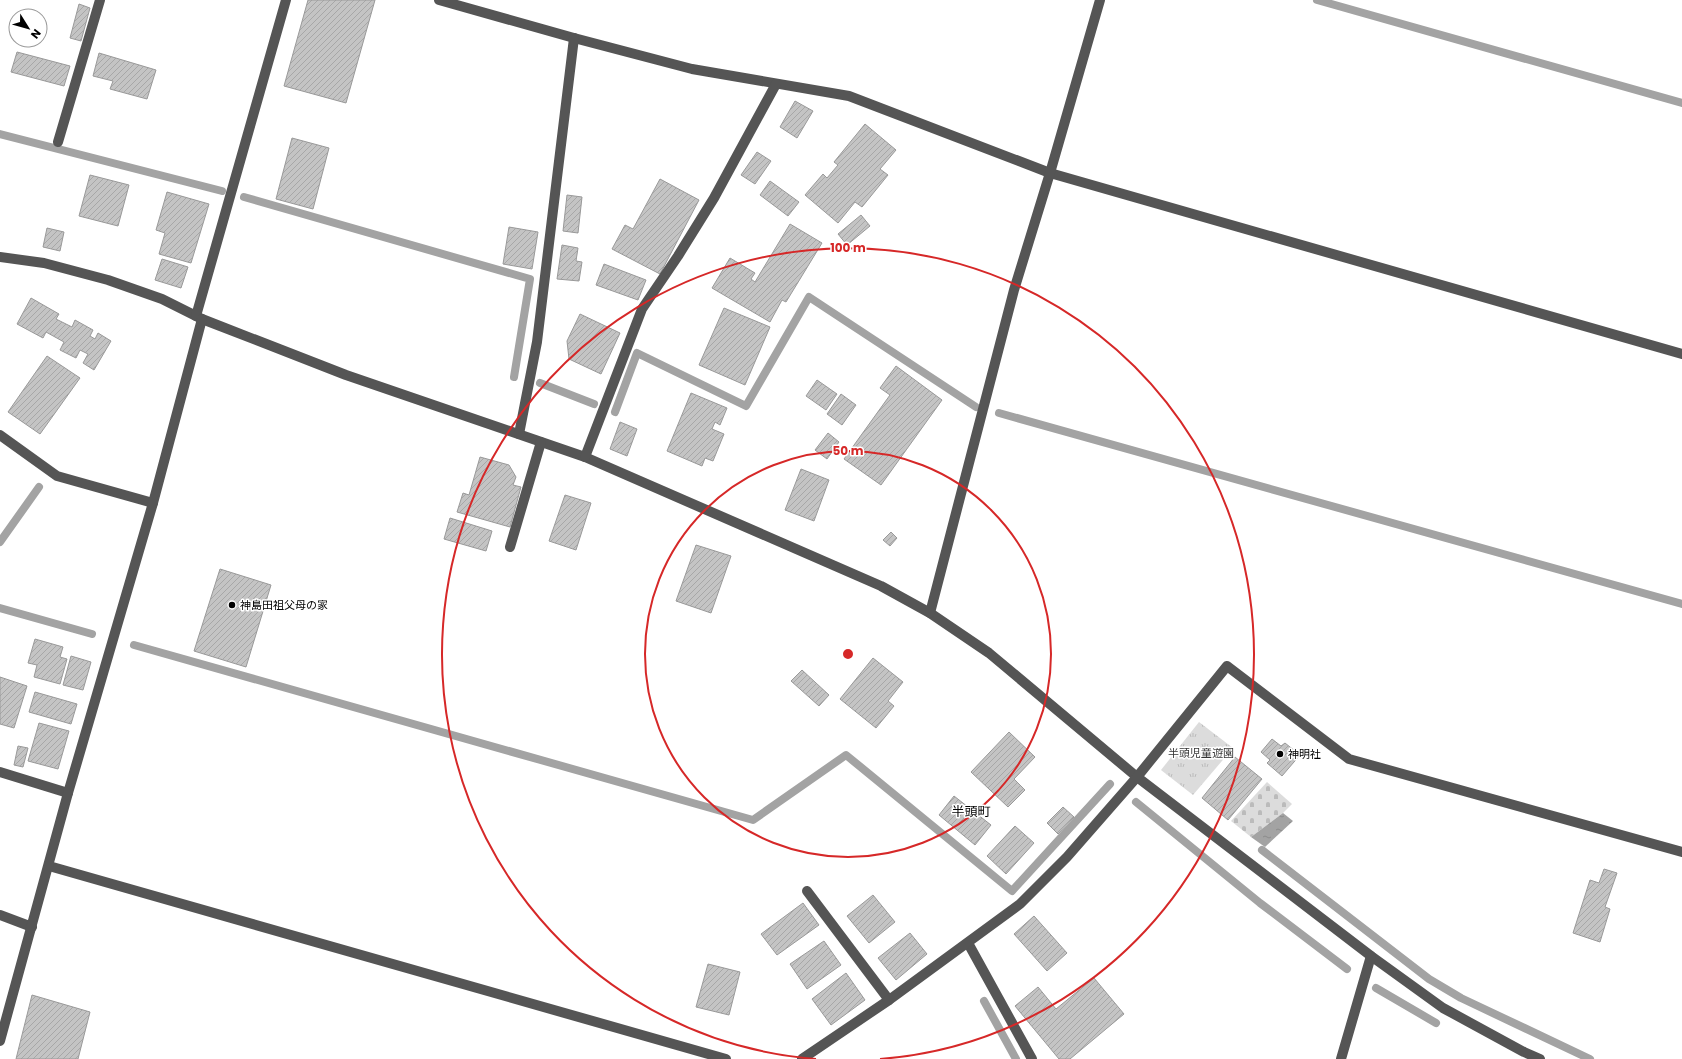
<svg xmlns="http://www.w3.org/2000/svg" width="1682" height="1059" viewBox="0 0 1682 1059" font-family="Poppins,'Noto Sans JP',sans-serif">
  <defs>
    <pattern id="cemetery-stones" width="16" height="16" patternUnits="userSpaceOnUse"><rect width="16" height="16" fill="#dcdcdc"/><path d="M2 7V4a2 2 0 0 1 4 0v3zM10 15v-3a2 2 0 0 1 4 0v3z" fill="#bbb"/></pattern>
    <pattern id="park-tufts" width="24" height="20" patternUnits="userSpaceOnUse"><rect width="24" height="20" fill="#dcdcdc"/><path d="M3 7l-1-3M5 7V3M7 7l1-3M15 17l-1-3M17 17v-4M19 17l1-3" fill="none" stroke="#bbb"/></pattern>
    <pattern id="water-ripples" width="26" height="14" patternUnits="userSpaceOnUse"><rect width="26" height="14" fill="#a3a3a3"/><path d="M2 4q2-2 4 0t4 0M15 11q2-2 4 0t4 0" fill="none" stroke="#8b8b8b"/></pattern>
    <pattern id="building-hatch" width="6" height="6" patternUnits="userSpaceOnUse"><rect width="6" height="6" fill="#c4c4c4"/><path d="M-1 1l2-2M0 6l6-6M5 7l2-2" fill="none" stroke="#a7a7a7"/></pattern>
  </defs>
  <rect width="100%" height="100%" fill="#fff"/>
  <path fill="url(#cemetery-stones)" d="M1267 782 1292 804 1283 813 1251 837 1231 821Z"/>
  <path fill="url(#park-tufts)" d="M1199 722 1233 748 1193 795 1161 770Z"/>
  <path fill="url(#water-ripples)" d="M1283 813 1293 821 1265 847 1251 837Z"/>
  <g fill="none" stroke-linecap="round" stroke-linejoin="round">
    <g stroke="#a3a3a3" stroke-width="8">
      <path d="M1317 0 1682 103"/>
      <path d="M0 134 222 191"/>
      <path d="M244 197 530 279 514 377"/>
      <path d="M540 383 594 404"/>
      <path d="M615 412 637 353 746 406 809 297 976 407"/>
      <path d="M999 413 1682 604"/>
      <path d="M0 542 39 487"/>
      <path d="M0 608 92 634"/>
      <path d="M134 645 753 820 846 755 1012 891 1110 784"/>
      <path d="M1136 802 1260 903 1347 969"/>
      <path d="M1262 850 1429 979 1461 998 1590 1059"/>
      <path d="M1376 988 1436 1023"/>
      <path d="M984 1001 1016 1059"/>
    </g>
  </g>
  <g fill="url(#building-hatch)" stroke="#999">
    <path d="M308 0H375L346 103 284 86Z"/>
    <path d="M79 4 90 8 81 41 70 38Z"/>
    <path d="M17 52 70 66 64 86 11 72Z"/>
    <path d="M99 53 156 70 147 99 110 89 113 81 93 76Z"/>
    <path d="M795 101 813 111 797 138 780 127Z"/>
    <path d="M865 124 896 150 880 169 888 175 862 207 855 202 838 223 805 195 823 174 827 178 838 165 834 162Z"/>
    <path d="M292 138 329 148 313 209 276 199Z"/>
    <path d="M757 152 771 161 755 184 741 175Z"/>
    <path d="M90 175 129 185 118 226 79 216Z"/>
    <path d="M660 179 699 200 660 274 612 249 625 225 633 229Z"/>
    <path d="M770 181 799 202 788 216 760 195Z"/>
    <path d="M167 192 209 204 191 263 159 254 165 233 156 230Z"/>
    <path d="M567 195 582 197 578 233 563 231Z"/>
    <path d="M861 215 870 226 847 245 838 234Z"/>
    <path d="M790 224 822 243 786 302 782 300 770 322 712 288 730 258 755 273 751 279 755 282Z"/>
    <path d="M509 227 538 232 532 269 503 264Z"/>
    <path d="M47 228 64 232 60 251 43 247Z"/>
    <path d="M562 245 578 248 576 261 582 262 579 281 557 279Z"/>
    <path d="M162 259 188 267 181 288 155 280Z"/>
    <path d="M604 264 646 280 638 300 596 285Z"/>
    <path d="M31 298 59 314 56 319 72 327 75 320 93 330 90 336 95 339 98 333 111 341 94 370 83 363 88 354 80 350 76 358 60 350 64 342 46 332 43 338 17 324Z"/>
    <path d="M724 308 770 327 745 385 699 365Z"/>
    <path d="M580 314 620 333 601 374 569 359 567 341Z"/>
    <path d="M47 356 80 378 40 434 8 412Z"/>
    <path d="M896 366 942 400 881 485 844 459 890 395 880 388Z"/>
    <path d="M817 380 837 394 826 410 806 396Z"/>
    <path d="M691 393 727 408 720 425 715 422 712 429 724 434 713 461 705 458 702 466 667 451Z"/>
    <path d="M841 394 856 405 842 425 827 414Z"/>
    <path d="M620 422 637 429 627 456 610 449Z"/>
    <path d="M828 433 839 442 827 459 815 450Z"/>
    <path d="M480 457 509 465 516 477 513 485 521 487 510 527 457 512 463 493 469 495Z"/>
    <path d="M801 469 829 480 814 521 785 510Z"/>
    <path d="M565 495 591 503 576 550 549 541Z"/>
    <path d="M450 518 492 531 486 551 444 539Z"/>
    <path d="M891 532 897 538 890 546 883 540Z"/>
    <path d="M696 545 731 556 711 613 676 601Z"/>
    <path d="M220 569 271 585 246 667 194 651Z"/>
    <path d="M35 639 63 647 60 657 67 659 60 684 34 677 37 665 28 663Z"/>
    <path d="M71 656 91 662 83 690 63 685Z"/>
    <path d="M873 658 903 682 888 701 894 706 876 728 840 699Z"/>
    <path d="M802 670 829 695 819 706 791 681Z"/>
    <path d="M0 677 27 686 14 728 0 724Z"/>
    <path d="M35 692 77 704 71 724 29 712Z"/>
    <path d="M39 723 69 731 58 769 28 761Z"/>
    <path d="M1009 732 1035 757 1014 779 1025 790 1008 807 971 772Z"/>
    <path d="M1272 739 1281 746 1285 743 1300 755 1282 776 1267 763 1270 760 1261 752Z"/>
    <path d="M18 746 28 748 23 767 14 765Z"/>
    <path d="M1235 757 1262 779 1228 820 1202 798Z"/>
    <path d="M954 796 991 825 975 845 939 815Z"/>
    <path d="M1063 807 1074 817 1058 834 1047 823Z"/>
    <path d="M1015 826 1034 843 1006 874 987 856Z"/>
    <path d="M1604 869 1617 873 1605 907 1610 909 1600 942 1573 933 1590 880 1599 883Z"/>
    <path d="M873 895 895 922 869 943 847 916Z"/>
    <path d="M803 903 819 925 777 955 761 934Z"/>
    <path d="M1034 916 1067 953 1047 971 1014 934Z"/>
    <path d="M910 933 927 954 896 980 878 958Z"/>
    <path d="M824 941 841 965 807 989 790 964Z"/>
    <path d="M708 964 740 972 729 1015 696 1007Z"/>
    <path d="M846 973 865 1000 831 1025 812 999Z"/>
    <path d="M1094 978 1124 1014 1070 1059H1059L1015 1006 1038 987 1056 1009Z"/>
    <path d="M32 995 90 1012 78 1059H16Z"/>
  </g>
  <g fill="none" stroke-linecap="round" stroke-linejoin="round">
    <g stroke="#555" stroke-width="10">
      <path d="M439 0 574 38 692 69 849 96 1050 173 1682 354"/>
      <path d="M58 142 100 0"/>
      <path d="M0 257 44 263 108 280 162 299 202 319 346 375 585 457 881 586 930 613 989 653 1137 777 1371 956 1443 1008 1524 1052 1540 1059"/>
      <path d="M196 316 286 0"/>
      <path d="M519 434 537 342 574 38"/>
      <path d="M0 435 57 476 153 503"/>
      <path d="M585 457 642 309 678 256 714 198 776 84"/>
      <path d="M510 547 541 442"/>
      <path d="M930 613 1014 290 1050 173 1100 0"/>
      <path d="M0 772 68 793"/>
      <path d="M49 866 726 1059"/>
      <path d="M807 891 889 1000"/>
      <path d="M0 915 32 927"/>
      <path d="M968 943 1032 1059"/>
      <path d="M0 1041 68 793 153 503 202 319"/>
      <path d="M802 1059 889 1000 1020 904 1067 857 1137 777 1227 666 1349 759 1682 852"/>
      <path d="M1341 1059 1371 956"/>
    </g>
  </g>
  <g fill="none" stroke="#d62828" stroke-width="2">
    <circle cx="848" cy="654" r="203"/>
    <path d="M816 1059A406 406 0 1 1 880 1059"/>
  </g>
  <g fill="#000" stroke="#fff" stroke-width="1.5">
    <circle cx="232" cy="605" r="4"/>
    <circle cx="1280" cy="754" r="4"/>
  </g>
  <g text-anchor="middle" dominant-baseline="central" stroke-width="3" stroke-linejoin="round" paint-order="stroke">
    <g font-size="11" fill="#000" stroke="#fff" text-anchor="start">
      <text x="240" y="605">神島田祖父母の家</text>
      <text x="1288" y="754">神明社</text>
    </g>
    <g font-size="11" fill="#333" stroke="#fff">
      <text x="1201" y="753">半頭児童遊園</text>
    </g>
    <g font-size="13" fill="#000" stroke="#fff">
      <text x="971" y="811">半頭町</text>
    </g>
  </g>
  <circle cx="848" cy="654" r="6" fill="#d62828" stroke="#fff" stroke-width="2"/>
  <g font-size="12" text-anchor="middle" font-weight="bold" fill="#d62828" stroke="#fff" stroke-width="3" stroke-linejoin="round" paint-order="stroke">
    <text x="848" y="252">100 m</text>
    <text x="848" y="455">50 m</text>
  </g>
  <g transform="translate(28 28) rotate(127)"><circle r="19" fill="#ffffff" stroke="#999999"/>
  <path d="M0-3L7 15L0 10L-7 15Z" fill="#000000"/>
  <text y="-6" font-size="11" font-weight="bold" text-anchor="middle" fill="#000000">N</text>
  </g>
</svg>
